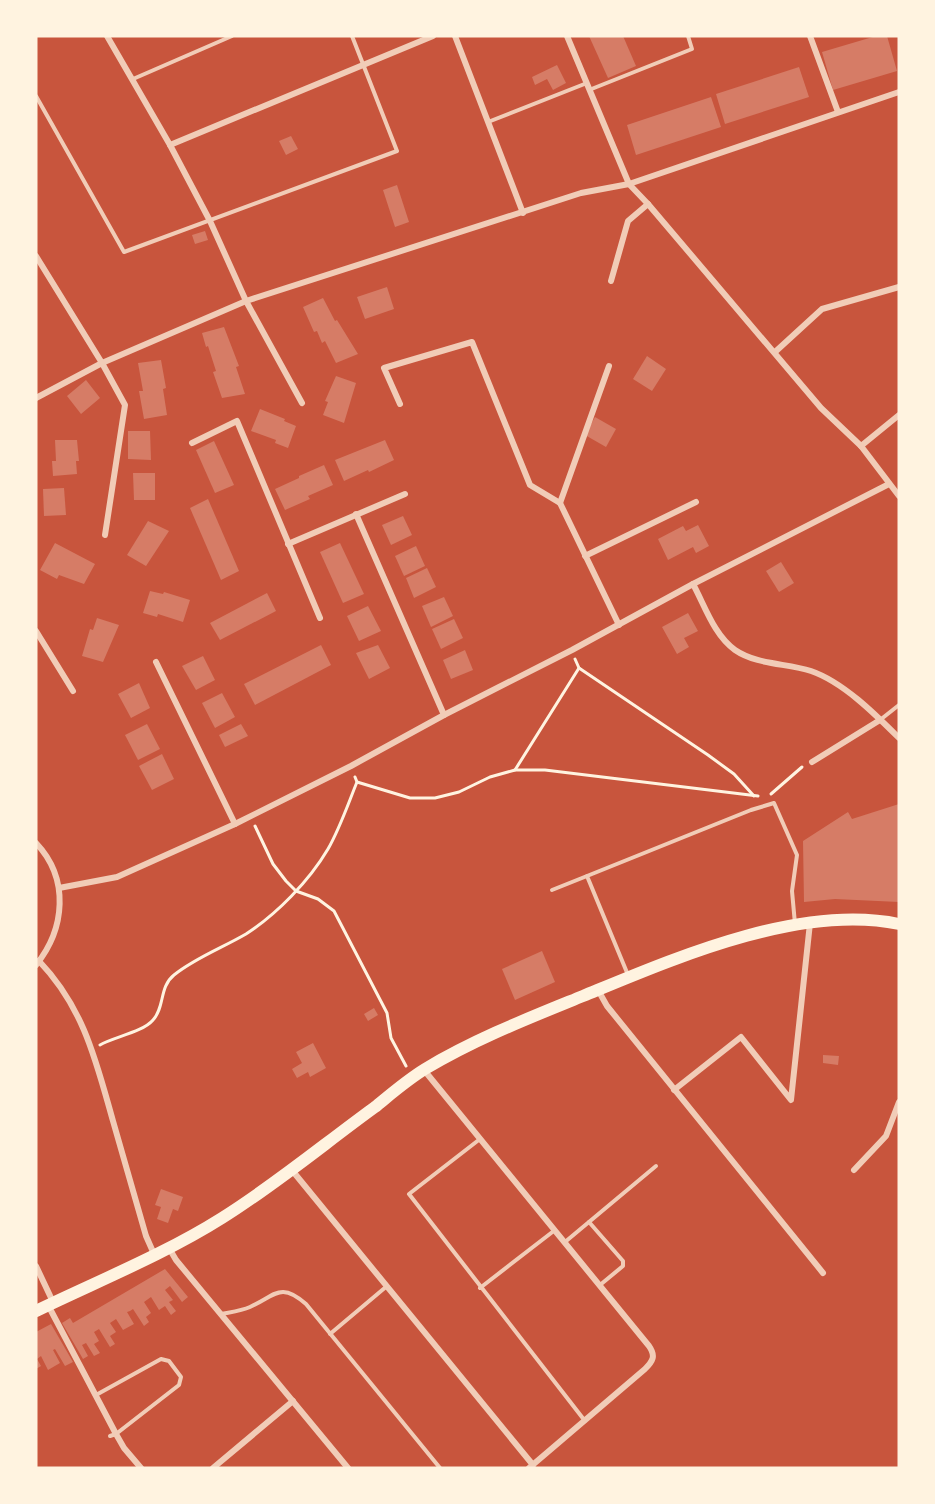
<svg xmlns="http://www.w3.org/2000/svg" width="935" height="1504" viewBox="0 0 935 1504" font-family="Spectral,serif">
  <rect width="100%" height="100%" fill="#c8553d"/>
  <g fill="#d67c66">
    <path d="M589 36H623L636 66 608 78Z"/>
    <path d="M876 36H887L897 71 833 90 822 52Z"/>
    <path d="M557 65 566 83 553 90 547 79 535 85 532 77Z"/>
    <path d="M799 67 809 97 725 124 716 94Z"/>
    <path d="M711 97 721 127 636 155 627 125Z"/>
    <path d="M291 136 298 149 286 155 279 141Z"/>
    <path d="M397 185 409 222 395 227 383 190Z"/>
    <path d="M205 231 208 240 195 244 192 235Z"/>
    <path d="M387 287 394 309 365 319 357 297Z"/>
    <path d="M323 298 335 321 337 320 358 354 336 363 325 341 322 343 317 331 314 332 303 307Z"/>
    <path d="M224 327 239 366 236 367 245 394 222 398 213 372 216 371 208 346 206 347 202 333Z"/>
    <path d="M647 356 666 369 652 391 633 379Z"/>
    <path d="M161 360 166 388 163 389 167 415 144 419 139 391H143L138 363Z"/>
    <path d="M336 376 356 383 344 423 323 415 328 402 325 401Z"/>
    <path d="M86 380 100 398 81 414 67 396Z"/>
    <path d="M260 409 285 419 284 421 296 426 288 448 275 443 276 440 251 431Z"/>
    <path d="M595 417 616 429 606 447 585 435Z"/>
    <path d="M128 431H150L151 460 128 459Z"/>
    <path d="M55 440H77L79 461H76L77 474 53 476 52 461H56Z"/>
    <path d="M385 440 394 460 369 472 368 470 344 481 335 460Z"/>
    <path d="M214 441 234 485 215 493 196 450Z"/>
    <path d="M324 465 333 485 308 496 310 499 285 510 275 489 299 478V476Z"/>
    <path d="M133 473H155V500H134Z"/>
    <path d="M64 488 66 515 44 516 43 489Z"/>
    <path d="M208 499 239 571 221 580 190 508Z"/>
    <path d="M403 516 412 535 391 545 382 525Z"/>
    <path d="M148 521 169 531 146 566 127 555Z"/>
    <path d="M698 525 709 546 696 553 693 547 668 560 658 539 683 526 686 531Z"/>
    <path d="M55 543 95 564 84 584 59 575 57 579 40 570Z"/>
    <path d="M340 543 364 594 343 603 320 552Z"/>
    <path d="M416 546 425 566 404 576 395 556Z"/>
    <path d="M781 562 794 583 779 592 766 571Z"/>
    <path d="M427 568 436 587 414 598 406 578Z"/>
    <path d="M150 591 163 594 164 592 190 600 183 622 158 614 157 617 143 613Z"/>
    <path d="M267 593 276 611 220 640 210 623Z"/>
    <path d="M444 597 453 616 431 627 422 606Z"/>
    <path d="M368 606 381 631 359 641 347 616Z"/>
    <path d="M688 613 698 631 684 638 689 647 677 654 662 627Z"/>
    <path d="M97 618 119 625 103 662 82 656 90 629 93 630Z"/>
    <path d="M454 619 463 638 441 649 432 629Z"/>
    <path d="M321 645 331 665 255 705 244 684Z"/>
    <path d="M378 645 390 668 369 679 356 653Z"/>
    <path d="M465 650 473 670 451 679 443 660Z"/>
    <path d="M203 656 215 680 196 690 182 666Z"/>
    <path d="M139 683 150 708 131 718 118 694Z"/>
    <path d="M222 693 235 717 215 728 202 703Z"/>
    <path d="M147 724 160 749 138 760 125 735Z"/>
    <path d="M241 724 248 736 225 747 219 735Z"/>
    <path d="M162 754 174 779 152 790 139 766Z"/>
    <path d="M899 804V902L835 899 804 902 803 841 848 812 852 819Z"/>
    <path d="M542 951 555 982 515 1000 502 969Z"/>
    <path d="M374 1008 378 1015 368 1021 364 1014Z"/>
    <path d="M313 1043 326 1068 310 1077 308 1072 297 1078 292 1069 302 1063 296 1052Z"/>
    <path d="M823 1055 839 1056 838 1065 823 1063Z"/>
    <path d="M161 1189 183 1197 178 1211 173 1209 168 1223 157 1219 161 1207 155 1205Z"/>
    <path d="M165 1269 188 1297 182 1302 170 1286 165 1290 173 1300 169 1302 176 1311 171 1315 165 1306 159 1310 151 1297 144 1302 151 1313 146 1317 149 1322 144 1326 133 1309 130 1311 127 1312 134 1324 123 1330 116 1319 110 1323 116 1332 110 1336 115 1344 110 1347 99 1329 94 1332 99 1341 94 1344 100 1353 94 1356 86 1343 82 1345 88 1356 83 1359 62 1323 70 1318 73 1323Z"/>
    <path d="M51 1324 73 1362 65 1366 55 1349 53 1350 60 1363 48 1370 41 1356 37 1359 41 1366 36 1369V1332Z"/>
  </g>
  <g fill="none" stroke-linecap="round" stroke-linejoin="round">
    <g stroke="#fff3e0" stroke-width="3">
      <path d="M575 659 579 668 708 755 734 774 754 796"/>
      <path d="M515 770 579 668"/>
      <path d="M355 777 357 782 410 798H435L459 792 490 777 515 770H545L758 796"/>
      <path d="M771 794 802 767"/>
      <path d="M255 826 273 864 286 881 296 891 318 899 334 911 387 1013 391 1038 406 1066"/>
      <path d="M100 1045C114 1037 143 1032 153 1020 165 1007 159 987 174 975 195 958 222 948 246 934 277 914 309 881 328 849 340 828 348 804 357 782"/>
    </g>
    <g stroke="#f1ccb7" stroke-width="4">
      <path d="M133 79 232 36"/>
      <path d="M589 90 692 49 688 36"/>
      <path d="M36 96 124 252 397 151 352 36"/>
      <path d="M488 122 587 83"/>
      <path d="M880 720 899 705"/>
      <path d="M552 890 587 876"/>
      <path d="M628 975 587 876 751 810 774 803 797 855 792 891 795 924"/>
      <path d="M480 1139 409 1194 585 1421"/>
      <path d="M589 1222 623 1261V1266L600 1285"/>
      <path d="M565 1242 656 1166"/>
      <path d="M480 1288 555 1230"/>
      <path d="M221 1314C231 1312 241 1311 250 1307 275 1296 280 1281 306 1304L440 1468"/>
      <path d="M330 1334 387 1286"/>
      <path d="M96 1395 161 1359 169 1361 181 1377 179 1385 116 1434 110 1436"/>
    </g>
    <g stroke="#f1ccb7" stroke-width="6">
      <path d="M107 36 170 145 210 221 246 301 302 403"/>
      <path d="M455 36 523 213"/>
      <path d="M567 36 629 184 648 204 821 408 861 446 899 496"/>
      <path d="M810 36 838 112"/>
      <path d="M170 145 433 36"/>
      <path d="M36 256 102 363 125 405 105 535"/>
      <path d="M611 281 628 221 648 204"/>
      <path d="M775 352 822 309 899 287"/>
      <path d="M36 398 102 363 246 301 581 193 629 184 899 92"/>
      <path d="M400 404 384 368 472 342 530 485 560 503 619 625"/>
      <path d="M192 443 237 421 320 618"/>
      <path d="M861 446 899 415"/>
      <path d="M560 503 609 366"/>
      <path d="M356 514 444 715"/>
      <path d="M288 544 405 494"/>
      <path d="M585 556 696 502"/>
      <path d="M693 584C705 606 714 635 735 650 757 665 786 663 811 671 843 682 875 714 899 738"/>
      <path d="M36 631 73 691"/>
      <path d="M156 662 235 824"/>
      <path d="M812 762 880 720"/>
      <path d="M36 843C70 879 65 929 36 965"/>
      <path d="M59 888 117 877 235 824 351 766 444 715 572 650 693 584 889 484"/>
      <path d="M39 961C84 1008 96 1061 113 1121 124 1160 135 1198 146 1236L154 1254"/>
      <path d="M598 990 607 1006 823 1273"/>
      <path d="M424 1070 649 1346C656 1356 653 1361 645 1369L529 1468"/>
      <path d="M674 1090 741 1037 791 1100 810 923"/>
      <path d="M291 1169 533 1465"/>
      <path d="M854 1170 886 1136 899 1102"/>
      <path d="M169 1248 176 1260 348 1468"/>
      <path d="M36 1266 53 1302"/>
      <path d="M48 1305 116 1434 124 1448 141 1468"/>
      <path d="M213 1468 293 1401"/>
    </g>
    <path stroke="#fff3e0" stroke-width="12" d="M36 1311C98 1281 165 1254 222 1218 275 1185 324 1144 375 1107 391 1094 407 1080 425 1069 475 1039 529 1018 583 996 673 959 800 903 899 924"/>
  </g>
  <rect width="935" height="1504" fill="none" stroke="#fff3e0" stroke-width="75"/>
</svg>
